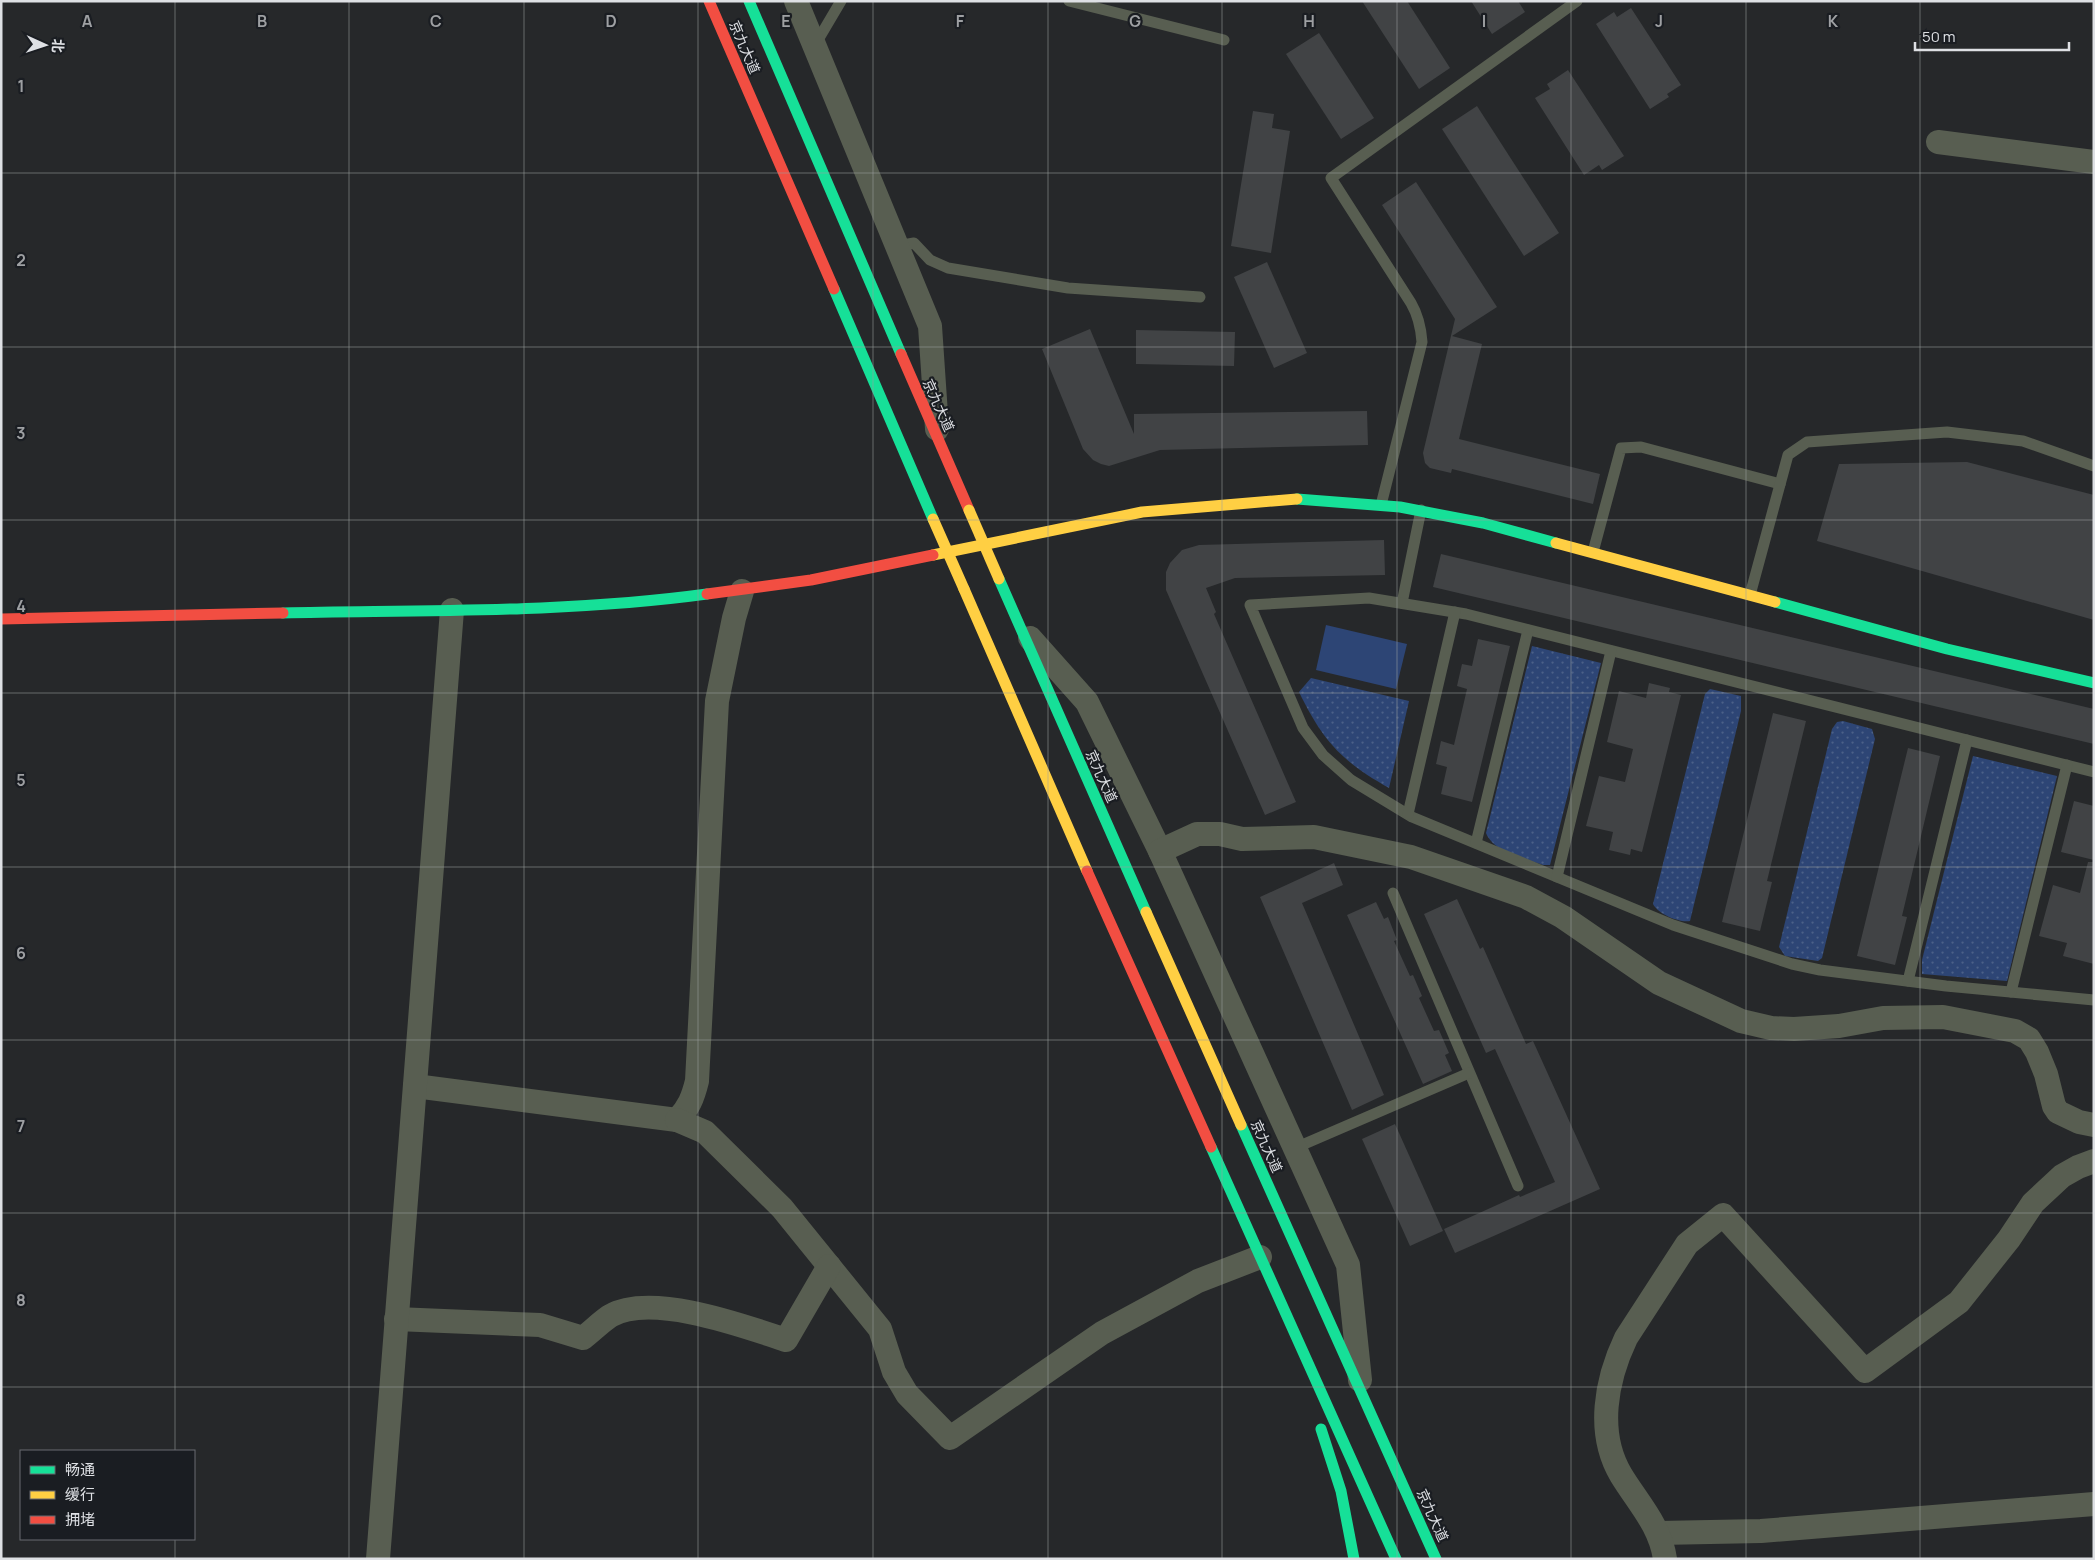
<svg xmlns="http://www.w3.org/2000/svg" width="2095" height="1560" viewBox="0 0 2095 1560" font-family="Manrope,'Noto Sans SC',sans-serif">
  <defs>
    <pattern id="grass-dots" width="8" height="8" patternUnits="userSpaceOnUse" patternTransform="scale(1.25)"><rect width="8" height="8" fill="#2d4575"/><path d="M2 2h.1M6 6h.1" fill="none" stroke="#4b6088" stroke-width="1.8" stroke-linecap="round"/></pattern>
  </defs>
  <rect width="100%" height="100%" fill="#26282a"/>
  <g fill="url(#grass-dots)">
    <path d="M1532 646 1601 663 1550 865H1543C1525 858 1494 853 1486 833Z"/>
    <path d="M1311 678 1409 701 1389 788C1341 761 1323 741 1299 692Z"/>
    <path d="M1710 689 1741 696V711L1690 921C1679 923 1658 914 1653 904L1705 694Z"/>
    <path d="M1843 721 1872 729 1875 739 1822 958 1818 961 1785 956 1779 947 1832 729 1837 722Z"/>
    <path d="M1973 756 2057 776 2007 981 1922 974V960Z"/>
  </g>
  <path fill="#2d4575" d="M1326 625 1407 644 1396 689 1316 670Z"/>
  <g fill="#414345">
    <path d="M1362 1H1407L1450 68 1419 89Z"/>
    <path d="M1471 1H1518L1525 12 1492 34Z"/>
    <path d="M1631 8 1681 85 1667 94 1669 97 1650 109 1596 24 1614 12 1617 17Z"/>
    <path d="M1319 33 1374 118 1341 139 1286 54Z"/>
    <path d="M1568 70 1624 156 1602 170 1599 165 1584 175 1535 98 1550 89 1547 84Z"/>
    <path d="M1477 106 1559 233 1524 256 1442 129Z"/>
    <path d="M1253 111 1274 114 1272 128 1290 131 1271 253 1231 246Z"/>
    <path d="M1416 182 1497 307 1452 336 1482 344 1459 439 1600 474 1593 504 1452 469 1451 473 1430 468 1425 463 1423 453 1455 319 1382 205Z"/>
    <path d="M1267 262 1307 353 1274 368 1234 277Z"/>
    <path d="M1090 329 1134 434V414L1367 411 1368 445 1160 450 1109 466 1101 464 1093 460 1083 449 1042 349Z"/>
    <path d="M1136 330 1235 332 1234 366 1136 364Z"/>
    <path d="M1967 462 2094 495V620L1817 541 1839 464Z"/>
    <path d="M1384 540 1385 575 1235 578 1206 588 1216 612 1214 614 1296 802 1265 815 1166 590V572L1170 563 1182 550 1199 545Z"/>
    <path d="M1441 554 2094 709V744L1433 587Z"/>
    <path d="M1478 639 1510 646 1472 802 1441 794 1447 767 1436 764 1441 741 1454 745 1467 689 1457 686 1462 664 1472 666Z"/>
    <path d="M1649 683 1670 688 1669 692 1681 695 1642 852 1631 849 1630 855 1609 850 1613 832 1586 826 1599 776 1625 782 1633 749 1607 742 1619 691 1646 698Z"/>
    <path d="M1773 713 1806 721 1767 881 1772 882 1760 931 1722 922Z"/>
    <path d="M1908 748 1940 756 1902 916 1907 917 1895 965 1857 956Z"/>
    <path d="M2074 801 2094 806V860L2061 852Z"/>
    <path d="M2088 862H2094V964L2063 956 2067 943 2039 936 2053 885 2080 893Z"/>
    <path d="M1334 863 1343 885 1302 903 1384 1095 1352 1110 1260 897Z"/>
    <path d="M1457 899 1480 949 1483 947 1526 1044 1533 1041 1600 1189 1455 1253 1444 1229 1519 1195 1520 1197 1555 1182 1495 1049 1486 1053 1424 914Z"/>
    <path d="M1376 902 1384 919 1388 917 1397 940 1394 941 1410 976 1413 975 1422 996 1419 998 1434 1031 1439 1030 1449 1053 1445 1055 1452 1071 1423 1084 1347 915Z"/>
    <path d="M1395 1124 1443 1231 1410 1246 1362 1139Z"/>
  </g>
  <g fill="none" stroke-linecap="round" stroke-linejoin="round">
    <g stroke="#585e51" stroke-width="11">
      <path d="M1069 1 1224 40"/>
      <path d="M815 45 841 1"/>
      <path d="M897 246 914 243 930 260 948 268 1068 288 1200 297"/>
      <path d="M1381 505 1422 342C1421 328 1418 315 1411 303L1331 178 1577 1"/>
      <path d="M1593 552 1621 448 1641 447 1780 484"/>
      <path d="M1750 595 1788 455 1807 442 1947 432 2023 441 2094 466"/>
      <path d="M1402 603 1421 510"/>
      <path d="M2094 772 1466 614 1369 598 1250 605 1303 728 1323 755 1351 780 1412 817 1673 925 1792 964 1820 970 1946 986 2094 1000"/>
      <path d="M1408 814 1455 612"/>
      <path d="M1476 843 1528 630"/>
      <path d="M1557 877 1611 651"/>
      <path d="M1393 893 1518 1186"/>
      <path d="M1908 981 1967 740"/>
      <path d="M2011 992 2067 765"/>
      <path d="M1295 1148 1469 1073"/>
    </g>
    <g stroke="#585e51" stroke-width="24">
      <path d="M796 1 930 326 937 429"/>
      <path d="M1938 142 2094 162"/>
      <path d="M1030 638 1087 702 1160 851 1348 1265 1360 1380"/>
      <path d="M1160 851 1197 834H1220L1242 839 1314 837 1411 857 1526 897 1563 917 1659 983 1741 1021 1771 1028 1794 1029 1839 1026 1883 1018 1943 1017 2015 1031 2029 1039 2037 1052 2046 1074 2054 1106 2058 1112 2079 1122 2094 1125"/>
      <path d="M415 1086 677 1120C689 1108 693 1097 697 1081L717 701 734 618 742 591"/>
      <path d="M677 1120 705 1132 782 1208 880 1329 894 1372 907 1394 950 1438 1102 1333 1198 1281 1260 1257"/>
      <path d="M396 1319 540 1325 583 1338C592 1331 601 1322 610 1316 651 1292 744 1326 786 1340L829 1266"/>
      <path d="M1659 1533 1761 1531 2094 1504"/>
      <path d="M378 1559 452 610"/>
      <path d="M1665 1559C1660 1525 1638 1503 1621 1475 1596 1433 1606 1380 1626 1338L1687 1244 1723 1215 1865 1371 1959 1302 2009 1239 2033 1203 2062 1176 2078 1167 2094 1161"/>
    </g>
    <g stroke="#16e098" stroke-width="11">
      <path d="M749 1 901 354"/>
      <path d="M834 289 933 519"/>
      <path d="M1297 499 1400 507 1483 523 1556 543"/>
      <path d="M999 579 1146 912"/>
      <path d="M1775 602 1947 649 2094 683"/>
      <path d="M283 613C424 610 567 613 707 594"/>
      <path d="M1241 1125 1436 1559"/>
      <path d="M1211 1147 1396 1559"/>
      <path d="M1321 1429 1341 1491 1354 1559"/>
    </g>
    <g stroke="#ffcf43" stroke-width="11">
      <path d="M1556 543 1775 602"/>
      <path d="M933 555 1142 512 1297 499"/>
      <path d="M964 589 1087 871"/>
      <path d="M1146 912 1241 1125"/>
    </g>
    <g stroke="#f24e42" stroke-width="11">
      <path d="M709 1 834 289"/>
      <path d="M901 354 969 510"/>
      <path d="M707 594 811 580 933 555"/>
      <path d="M1 619 283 613"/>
      <path d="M1087 871 1211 1147"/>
    </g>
    <g stroke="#ffcf43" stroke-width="11">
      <path d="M969 510 999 579"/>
      <path d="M933 519 964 589"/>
    </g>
  </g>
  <path fill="none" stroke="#9ea0a3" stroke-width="1" stroke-opacity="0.55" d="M175 1V1451M349 1V1559M524 1V1559M698 1V1559M873 1V1559M1048 1V1559M1222 1V1559M1397 1V1559M1571 1V1559M1746 1V1559M1920 1V1559M1 173H2094M1 347H2094M1 520H2094M1 693H2094M1 867H2094M1 1040H2094M1 1213H2094M1 1387H2094M175 1539V1559"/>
  <g text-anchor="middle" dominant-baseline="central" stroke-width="4.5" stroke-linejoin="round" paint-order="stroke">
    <g font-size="14" fill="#dee0e4" stroke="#1a1d22">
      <text transform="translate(745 47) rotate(67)">京九大道</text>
      <text transform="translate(939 405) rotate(66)">京九大道</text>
      <text transform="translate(1102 776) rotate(66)">京九大道</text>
      <text transform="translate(1267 1146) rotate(66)">京九大道</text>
      <text transform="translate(1433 1515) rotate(66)">京九大道</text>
    </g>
  </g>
  <g font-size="16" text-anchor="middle" font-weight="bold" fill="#9ea0a3" stroke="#1a1d22" stroke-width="4.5" stroke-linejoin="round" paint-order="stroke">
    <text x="87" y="27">A</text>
    <text x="262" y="27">B</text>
    <text x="436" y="27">C</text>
    <text x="611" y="27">D</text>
    <text x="786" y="27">E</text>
    <text x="960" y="27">F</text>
    <text x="1135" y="27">G</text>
    <text x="1309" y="27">H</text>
    <text x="1484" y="27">I</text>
    <text x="1659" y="27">J</text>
    <text x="1833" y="27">K</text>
    <text x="21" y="92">1</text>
    <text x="21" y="266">2</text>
    <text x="21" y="439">3</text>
    <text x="21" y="612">4</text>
    <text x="21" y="786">5</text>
    <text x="21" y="959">6</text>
    <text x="21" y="1132">7</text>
    <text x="21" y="1306">8</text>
  </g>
  <rect width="2095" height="1560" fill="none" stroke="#dee0e4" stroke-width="5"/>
  <rect x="20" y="1450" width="175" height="90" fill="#1a1d22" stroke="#686b70"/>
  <rect x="30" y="1466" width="25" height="8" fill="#16e098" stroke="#686b70"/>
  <text x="65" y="1475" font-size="15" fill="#dee0e4">畅通</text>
  <rect x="30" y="1491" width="25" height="8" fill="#ffcf43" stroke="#686b70"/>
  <text x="65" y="1500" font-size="15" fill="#dee0e4">缓行</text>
  <rect x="30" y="1516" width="25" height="8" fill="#f24e42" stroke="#686b70"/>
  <text x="65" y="1525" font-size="15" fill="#dee0e4">拥堵</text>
  <g transform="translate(45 45) rotate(93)" stroke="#1a1d22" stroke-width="4" paint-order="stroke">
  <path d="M0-4L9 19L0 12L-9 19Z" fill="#dee0e4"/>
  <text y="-8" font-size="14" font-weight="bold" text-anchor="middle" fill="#dee0e4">北</text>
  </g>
  <path d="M1915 42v8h154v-8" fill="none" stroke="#dee0e4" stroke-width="2.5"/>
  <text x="1922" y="42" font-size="15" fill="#dee0e4" stroke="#1a1d22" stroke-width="4" paint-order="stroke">50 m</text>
</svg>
